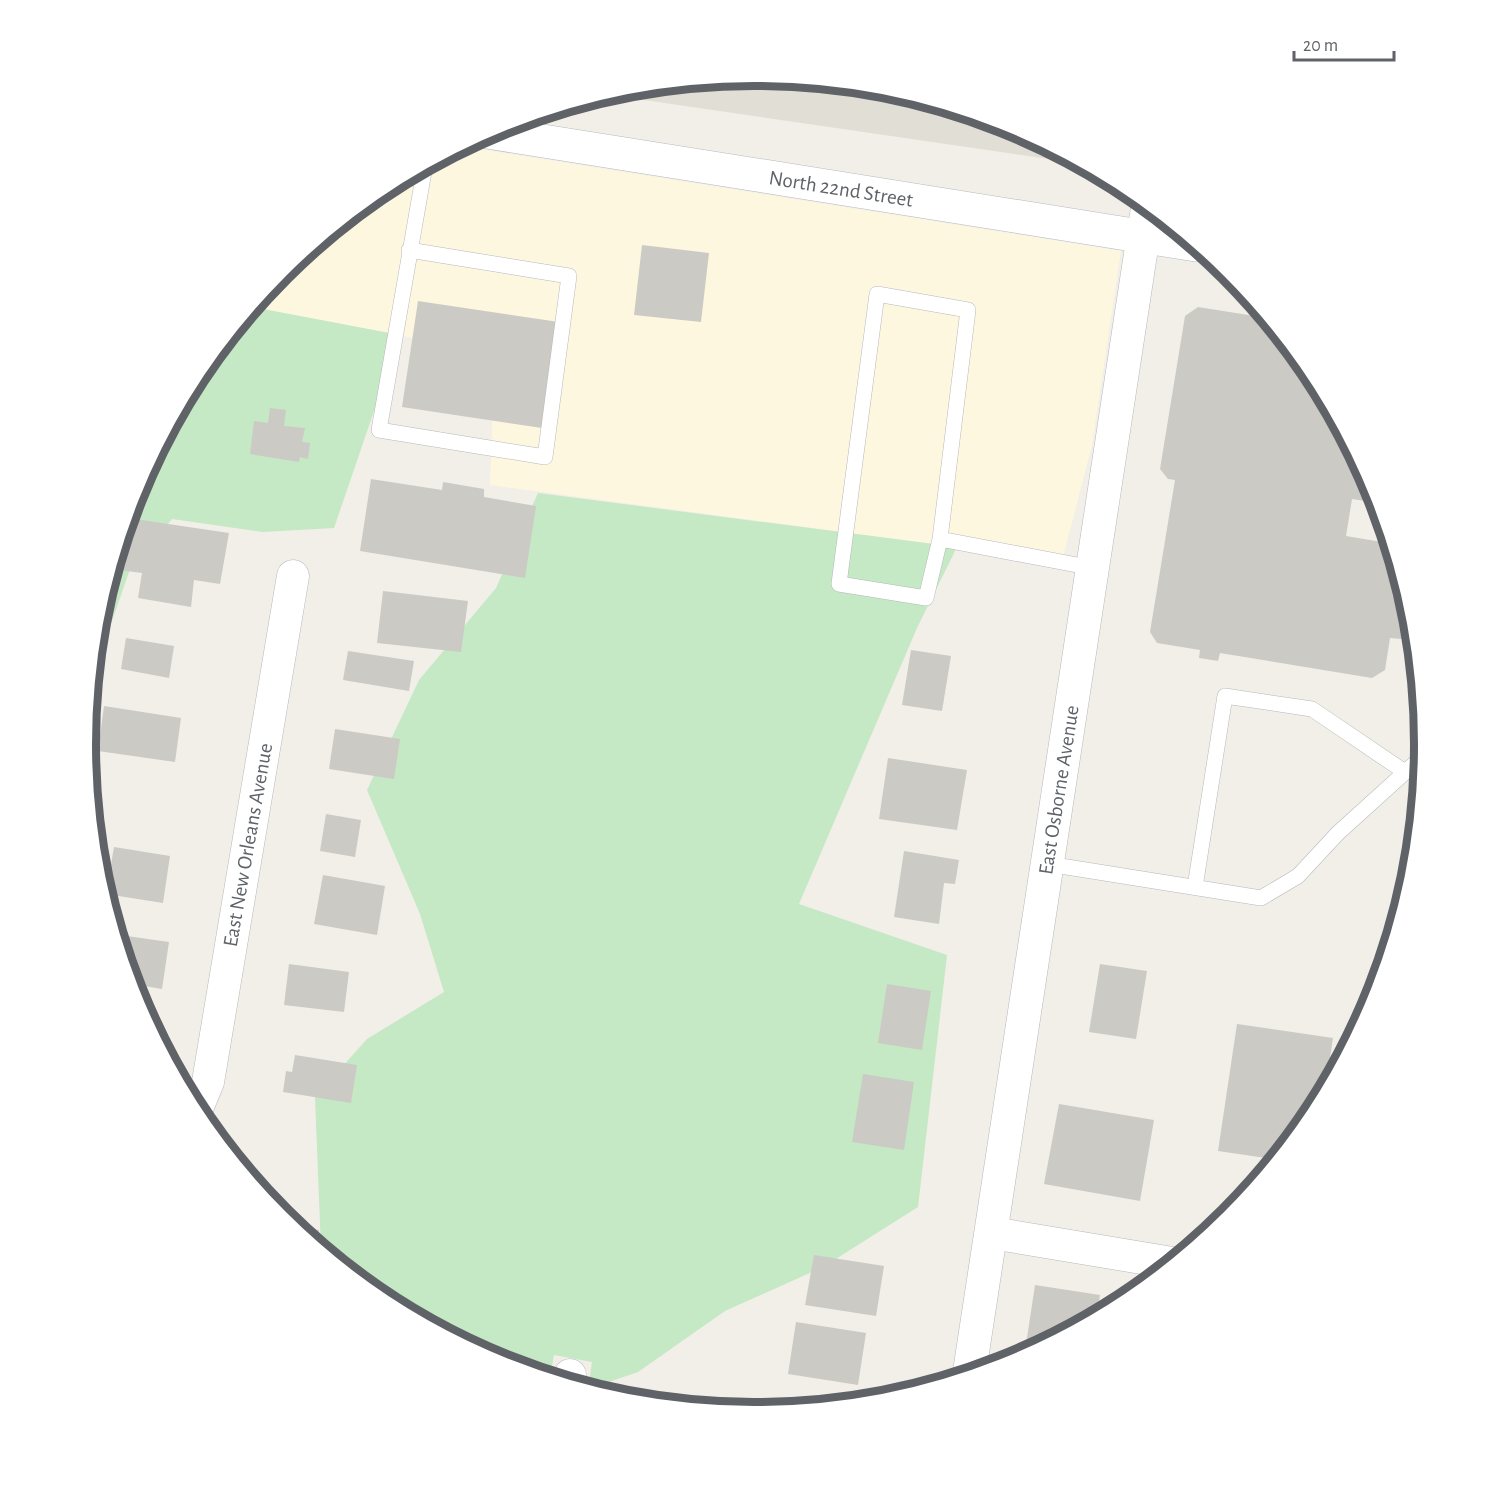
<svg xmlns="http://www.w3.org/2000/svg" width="1510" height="1488" viewBox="0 0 1510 1488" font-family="'Alegreya Sans',sans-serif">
  <rect width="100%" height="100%" fill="#f1efe8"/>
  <path fill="#fef7e0" d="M461 146 1121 251 1092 445 1062 561 490 485 495 354 253 307 282 271 384 188Z"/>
  <path fill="#e1ded6" d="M755 75 886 88 1011 126 1083 164 603 94 625 88Z"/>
  <g fill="#c5e8c5">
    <path d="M253 307 400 335 334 528 263 532 172 519 129 572 93 676 99 613 137 488 199 372Z"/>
    <path d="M538 493 957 547 917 628 799 904 947 955 918 1207 823 1267 725 1311 638 1372 588 1389 592 1362 554 1355 550 1377 499 1362 383 1300 321 1249 315 1097 367 1039 444 992 420 914 367 790 419 680 496 588Z"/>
  </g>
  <g fill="#cccac5">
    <path d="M642 245 709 253 701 322 634 315Z"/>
    <path d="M418 301 559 322 542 428 402 407Z"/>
    <path d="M1198 307 1267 318 1311 373 1373 488 1378 503 1352 499 1346 536 1382 542 1384 525 1400 575 1396 599 1407 601 1401 639 1390 638 1385 670 1372 678 1220 653 1218 661 1199 658 1200 650 1157 643 1150 632 1175 480 1168 479 1160 469 1185 316Z"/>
    <path d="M270 408 286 410 284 426 305 428 302 442 310 443 308 459 300 457 299 462 250 454 254 421 268 423Z"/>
    <path d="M371 479 442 490 443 482 484 489V497L536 506 525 578 360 551Z"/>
    <path d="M128 518 229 533 220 584 194 580 191 607 138 598 142 573 112 569Z"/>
    <path d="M383 591 468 601 461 652 377 643Z"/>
    <path d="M126 638 174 646 169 678 121 669Z"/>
    <path d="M911 650 951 656 942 711 902 705Z"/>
    <path d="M348 651 414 661 409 691 343 680Z"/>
    <path d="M104 706 181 718 175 762 98 751Z"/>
    <path d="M335 729 400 739 394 779 329 769Z"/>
    <path d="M888 758 967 770 957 830 879 819Z"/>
    <path d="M326 814 361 820 355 857 320 851Z"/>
    <path d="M114 847 170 856 163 903 106 894Z"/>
    <path d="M904 851 959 860 955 884 944 883 939 924 894 917Z"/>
    <path d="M323 875 385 886 377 935 314 924Z"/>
    <path d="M120 935 169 942 162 989 132 984 119 942Z"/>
    <path d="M289 964 349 972 344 1012 284 1005Z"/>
    <path d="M1100 964 1147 971 1136 1039 1089 1032Z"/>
    <path d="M887 984 931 991 922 1050 878 1043Z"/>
    <path d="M1237 1024 1333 1038 1325 1090 1311 1116 1263 1174 1266 1158 1218 1151Z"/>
    <path d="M295 1055 357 1065 351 1103 283 1092 286 1071 292 1072Z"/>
    <path d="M863 1074 914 1082 904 1150 852 1142Z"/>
    <path d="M1059 1104 1154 1120 1140 1201 1044 1184Z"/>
    <path d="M294 1227 319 1230 317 1246 306 1237Z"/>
    <path d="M814 1255 884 1266 876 1316 805 1305Z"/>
    <path d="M1035 1285 1100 1295 1097 1316 1030 1352 1025 1351Z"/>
    <path d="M796 1322 866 1333 858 1385 788 1374Z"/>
  </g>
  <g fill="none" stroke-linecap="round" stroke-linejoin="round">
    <defs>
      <g id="service">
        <path d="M409 250 569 276 545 457 379 430 425 166"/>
        <path d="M940 539 926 598 839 584 877 294 968 310 940 539 1093 568"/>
        <path d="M1048 864 1261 898 1298 876 1338 833 1423 756"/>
        <path d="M1195 887 1225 696 1312 709 1405 772"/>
      </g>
      <g id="minor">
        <path d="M196 1111 208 1082 293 576"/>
        <path d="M992 1233 1172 1263"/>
        <path d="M568 1383 570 1375"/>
      </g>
      <path id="tertiary" d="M969 1375 1148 205"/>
      <path id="secondary" d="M487 132 1196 245"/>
    </defs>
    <use href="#service" stroke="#b5b8bc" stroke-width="16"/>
    <use href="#minor" stroke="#b5b8bc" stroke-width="33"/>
    <use href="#tertiary" stroke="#b5b8bc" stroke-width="34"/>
    <use href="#secondary" stroke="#b6babf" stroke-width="34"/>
    <use href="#service" stroke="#fff" stroke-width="15"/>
    <use href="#minor" stroke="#fff" stroke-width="32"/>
    <use href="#tertiary" stroke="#fff" stroke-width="33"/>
    <use href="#secondary" stroke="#fff" stroke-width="33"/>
  </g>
  <g text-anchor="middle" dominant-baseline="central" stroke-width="5" stroke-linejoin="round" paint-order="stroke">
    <g font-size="21" fill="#5f6368" stroke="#fff">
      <text transform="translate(841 189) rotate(9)">North 22nd Street</text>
      <text transform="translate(1059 790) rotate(-81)">East Osborne Avenue</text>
      <text transform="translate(248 845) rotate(-80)">East New Orleans Avenue</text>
    </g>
  </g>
  <path d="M0 0H1510V1488H0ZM754 86H756A658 658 0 0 1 1414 744V744A658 658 0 0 1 756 1402H754A658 658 0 0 1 96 744V744A658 658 0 0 1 754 86Z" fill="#fff" fill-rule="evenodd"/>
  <path fill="none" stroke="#5f6368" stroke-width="8" d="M754 86H756A658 658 0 0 1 1414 744V744A658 658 0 0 1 756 1402H754A658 658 0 0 1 96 744V744A658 658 0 0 1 754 86Z"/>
  <path d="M1294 51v9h100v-9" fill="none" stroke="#5f6368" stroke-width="3"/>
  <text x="1303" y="51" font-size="18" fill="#5f6368" stroke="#ffffff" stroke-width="4.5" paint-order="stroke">20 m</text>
</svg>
